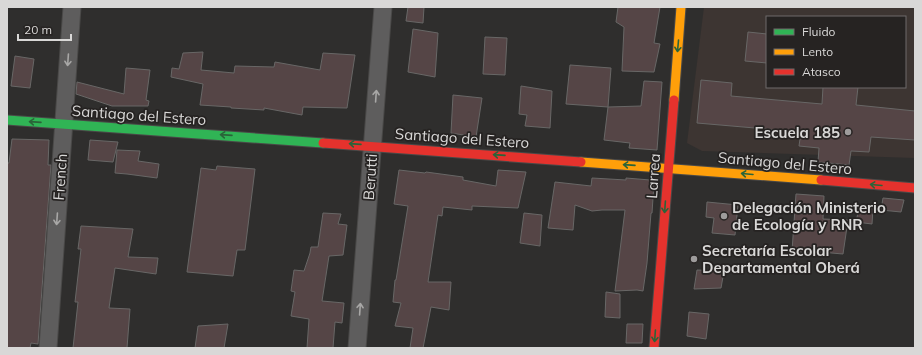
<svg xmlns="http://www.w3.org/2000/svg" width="922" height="355" viewBox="0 0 922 355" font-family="Mulish,sans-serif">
  <rect width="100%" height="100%" fill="#2f2e2d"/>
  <path fill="#3d3532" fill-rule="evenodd" d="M704 7H915V158L702 151 687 143ZM767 17H905V87H767Z"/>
  <g fill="#554546" stroke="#686766">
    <path d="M408 7H424L423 23 406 21Z"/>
    <path d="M618 7H660L654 43 660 44 654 72 622 71 624 27 616 22Z"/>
    <path d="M413 29 438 33 435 77 408 72Z"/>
    <path d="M748 32 767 34V63L745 61Z"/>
    <path d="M485 37 507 38 505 75 483 74Z"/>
    <path d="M203 52 201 70 234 73 235 66 274 67 275 62 320 70 323 53 355 55 347 108 303 107 302 115 264 108V110L231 108V107L200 105 203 84 171 77 172 68 179 69 183 53Z"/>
    <path d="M15 56 34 59 30 88 11 86Z"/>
    <path d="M570 65 611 68 608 107 566 104Z"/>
    <path d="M126 68 150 70 146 100 149 101 148 106H112L76 94 77 82 124 94Z"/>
    <path d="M701 80 732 83 731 96 822 104 823 87H858L856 105 915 111V140L871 137 869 152 851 151 849 165 818 162 819 148 799 146 801 132 697 123Z"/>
    <path d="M644 81 662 82 657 150 629 148 630 143 604 140 608 107 641 106Z"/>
    <path d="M521 86 552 91 550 128 525 126 527 115 519 114Z"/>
    <path d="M453 95 482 98 476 137 451 133Z"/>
    <path d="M12 139 49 140 48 165H51L40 316 38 344 31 343 30 348H7V163H9Z"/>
    <path d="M90 140 118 142 113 162 88 160Z"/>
    <path d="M117 150 140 151 138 161 159 164 157 178 127 174 115 173Z"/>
    <path d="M217 166 255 169 245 250H237L233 276 187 272 201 168 216 170Z"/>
    <path d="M399 170 425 173 426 172 463 177V180L496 186 498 170 526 172 518 208 472 206V210L443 207 442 216 438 215 428 282H451L449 310 431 307 423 348H410L413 328 395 326 401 303 393 302 395 280H396L408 206 394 204Z"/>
    <path d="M592 178 626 180V178L650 180H653L654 183 652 213H651L647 263 643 291 637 290 615 291 625 210H602L592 211 575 205 573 230 548 228 555 182 591 186Z"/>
    <path d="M796 194 824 196 823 219 848 220 843 254 820 252V254L792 251Z"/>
    <path d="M883 198 904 200 901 212 881 210Z"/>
    <path d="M707 202 738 205 735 235 712 233 714 218 706 217Z"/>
    <path d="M859 208H873L872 224 856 222Z"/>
    <path d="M323 213 341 214 338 224 347 225 343 255 329 256 322 301 344 303 342 323 335 322 333 348H307L309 319 291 316 295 292 291 291 294 270 304 271 310 253 311 247H318Z"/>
    <path d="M524 213 542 215 540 246 520 243Z"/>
    <path d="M81 226 133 229 128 257 158 258 156 274 115 268 109 308 130 309 127 348H73L78 302H75L81 249H78Z"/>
    <path d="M697 270 724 271 721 288 694 289Z"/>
    <path d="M606 292 620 294V318L605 317Z"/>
    <path d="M689 312 709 314 706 339 687 336Z"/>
    <path d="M228 324 224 348H195L198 326Z"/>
    <path d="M627 324H643L642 343H626Z"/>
  </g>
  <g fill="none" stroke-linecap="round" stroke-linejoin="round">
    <defs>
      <g id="street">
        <path d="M48 348 72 7"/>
        <path d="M357 348 383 7"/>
      </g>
      <path id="fast" d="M7 120 323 143"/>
      <g id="slow">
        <path d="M674 100 681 7"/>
        <path d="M581 162 821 180"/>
      </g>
      <g id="jam">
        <path d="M323 143 581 162"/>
        <path d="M821 180 915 188"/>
        <path d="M654 348 674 100"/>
      </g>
    </defs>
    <use href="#street" stroke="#4a4948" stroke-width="19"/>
    <use href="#fast" stroke="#4a4948" stroke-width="11"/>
    <use href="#slow" stroke="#4a4948" stroke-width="11"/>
    <use href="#jam" stroke="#4a4948" stroke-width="11"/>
    <use href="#street" stroke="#5e5d5d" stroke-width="17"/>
    <use href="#fast" stroke="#30b455" stroke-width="9"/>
    <use href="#slow" stroke="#ff9f0a" stroke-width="9"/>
    <use href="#jam" stroke="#e5322d" stroke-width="9"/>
  </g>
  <defs><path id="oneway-shaft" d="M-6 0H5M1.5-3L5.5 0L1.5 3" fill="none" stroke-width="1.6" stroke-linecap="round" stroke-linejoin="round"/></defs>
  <g stroke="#2a6439">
    <use href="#oneway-shaft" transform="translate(678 46) rotate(95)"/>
    <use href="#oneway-shaft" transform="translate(35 122) rotate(-176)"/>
    <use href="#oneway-shaft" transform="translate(226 135) rotate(-176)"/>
    <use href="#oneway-shaft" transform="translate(355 144) rotate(-176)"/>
    <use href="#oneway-shaft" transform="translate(499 155) rotate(-176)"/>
    <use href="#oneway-shaft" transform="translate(629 165) rotate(-176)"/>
    <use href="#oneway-shaft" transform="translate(747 174) rotate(-175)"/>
    <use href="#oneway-shaft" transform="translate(876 185) rotate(-175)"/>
    <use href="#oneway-shaft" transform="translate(665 207) rotate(94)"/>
    <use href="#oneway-shaft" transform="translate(655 336) rotate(94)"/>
  </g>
  <g stroke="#a8a7a6">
    <use href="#oneway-shaft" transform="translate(68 60) rotate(94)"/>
    <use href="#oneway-shaft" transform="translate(376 96) rotate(-86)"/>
    <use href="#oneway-shaft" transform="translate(57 219) rotate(94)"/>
    <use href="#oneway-shaft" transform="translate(360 309) rotate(-86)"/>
  </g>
  <g fill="#9e9c9c" stroke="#262322" stroke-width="1.5">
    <circle cx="848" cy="132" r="4"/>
    <circle cx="724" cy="216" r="4"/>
    <circle cx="694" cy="259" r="4"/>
  </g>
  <g text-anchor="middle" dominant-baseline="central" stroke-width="3.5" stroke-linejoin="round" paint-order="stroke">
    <g font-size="15" fill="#d9d8d7" stroke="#262322">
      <text transform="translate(139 115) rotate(4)">Santiago del Estero</text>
      <text transform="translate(462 138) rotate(4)">Santiago del Estero</text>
      <text transform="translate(785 163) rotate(5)">Santiago del Estero</text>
      <text transform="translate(653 176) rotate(-86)">Larrea</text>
      <text transform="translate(60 177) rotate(-86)">French</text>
      <text transform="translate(370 177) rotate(-86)">Berutti</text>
    </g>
    <g font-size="15" font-weight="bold" fill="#d9d8d7" stroke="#262322" text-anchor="start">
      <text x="840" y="132" text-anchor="end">Escuela 185</text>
      <text x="732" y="207">Delegación Ministerio<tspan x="732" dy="17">de Ecología y RNR</tspan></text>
      <text x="702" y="250">Secretaría Escolar<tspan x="702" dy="17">Departamental Oberá</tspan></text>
    </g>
  </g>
  <rect width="922" height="355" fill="none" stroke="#d9d8d7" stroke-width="16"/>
  <rect x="766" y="16" width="140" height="72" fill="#262322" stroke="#6e6b6a"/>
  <rect x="774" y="29" width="20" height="6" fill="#30b455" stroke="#6e6b6a"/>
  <text x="802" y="36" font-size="12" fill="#d9d8d7">Fluido</text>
  <rect x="774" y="49" width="20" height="6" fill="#ff9f0a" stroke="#6e6b6a"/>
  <text x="802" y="56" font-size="12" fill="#d9d8d7">Lento</text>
  <rect x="774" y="69" width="20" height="6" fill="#e5322d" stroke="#6e6b6a"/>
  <text x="802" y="76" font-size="12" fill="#d9d8d7">Atasco</text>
  <path d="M18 34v6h53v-6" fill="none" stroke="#d9d8d7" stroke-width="2"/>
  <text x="24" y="34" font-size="12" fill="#d9d8d7" stroke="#262322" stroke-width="3" paint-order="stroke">20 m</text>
</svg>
